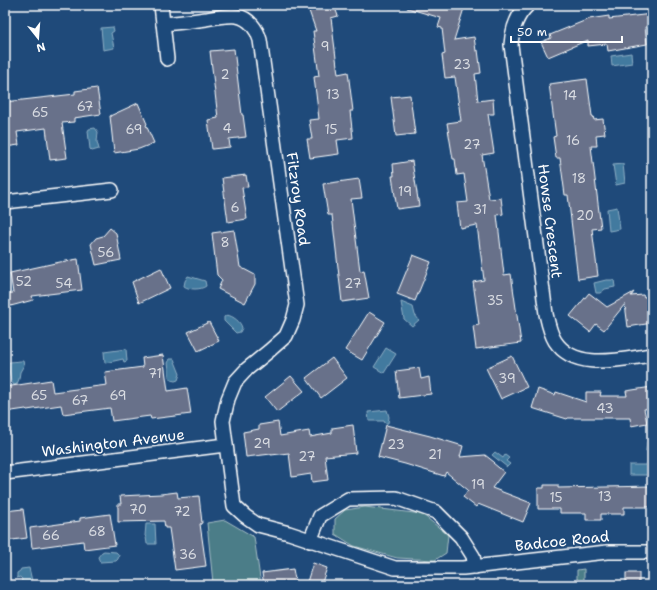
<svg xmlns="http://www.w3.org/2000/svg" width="657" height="590" viewBox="0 0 657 590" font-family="'Shantell Sans',sans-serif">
  <rect width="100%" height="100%" fill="#1f4a7a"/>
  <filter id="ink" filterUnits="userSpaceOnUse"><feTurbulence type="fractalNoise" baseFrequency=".025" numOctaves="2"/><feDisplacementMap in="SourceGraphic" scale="8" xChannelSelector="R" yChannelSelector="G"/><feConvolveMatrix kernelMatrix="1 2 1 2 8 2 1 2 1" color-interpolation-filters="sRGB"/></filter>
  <g filter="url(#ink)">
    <g fill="#4c7d88" stroke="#a6bec4">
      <path d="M365 507 422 514 448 535 446 553 435 560 397 558 354 546 335 534V519L345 510Z"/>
      <path d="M225 520 254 537 261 585H202L213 583 207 523Z"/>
      <path d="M584 569V585H577V570Z"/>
    </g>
    <g fill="#437a9f" stroke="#8eafc5">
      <path d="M113 27 114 31 111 33 114 48 103 50 101 28Z"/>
      <path d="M631 53 632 63 612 66 611 56Z"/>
      <path d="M95 128 98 132 97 142 99 149 92 151 90 149 88 131 89 129Z"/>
      <path d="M623 164 625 183 616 185 613 165Z"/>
      <path d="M617 207 620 229 609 231 607 209Z"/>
      <path d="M188 276 205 281 206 286C201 290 189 290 184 286L185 281Z"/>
      <path d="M606 280H614L615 287 605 289 600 293H596L594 283Z"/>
      <path d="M401 302 413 307 415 315 419 320 412 326 404 319Z"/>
      <path d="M227 315C233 316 241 322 242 328L240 332 236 333 224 321V317Z"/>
      <path d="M386 348 396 354 384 373 374 367Z"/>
      <path d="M126 349 127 361 124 362 123 359 105 363 104 352Z"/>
      <path d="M170 359H174L180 374 178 380 175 381 171 380 169 377V369L168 363Z"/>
      <path d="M21 361H23L24 365 20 372 19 379 17 384 14 385 11 381 8 363 10 362Z"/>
      <path d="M387 410 389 417 388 423H385L384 421H369L368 412Z"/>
      <path d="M651 439 652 451H646L647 442Z"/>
      <path d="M495 452 503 458 505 455 509 458 506 461 510 464 507 467 492 455Z"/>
      <path d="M646 464H649V475H629V465H645Z"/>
      <path d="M146 524H155L156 544H147L146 537 145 536Z"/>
      <path d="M104 551 116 552 119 555 118 559 116 561 100 562 98 557 102 552Z"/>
      <path d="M29 568 33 585H21L22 579 20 577 17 578V573L20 571 21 569Z"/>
    </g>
    <g fill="#68718a" stroke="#fff">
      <path d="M307 5H334L338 16 331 18 338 74 348 72 353 111H350L353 138 337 140 339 154 310 158 307 139H312L309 120 319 119 314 77 319 76 313 31H316Z"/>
      <path d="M407 5H465L454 40 474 37 476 51 478 50 481 73 475 74 478 101 493 99 494 114H488L494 153 482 155 489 199 501 198 503 214 497 215 504 275 511 274 521 343 476 349 473 326 479 325 473 282 484 280 477 225 460 228 457 203 468 202 464 174 457 175 455 159H453L447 123 461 121 455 77 445 78 442 55 445 54 442 28 438 27 441 18 407 8Z"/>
      <path d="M652 14V26L645 27 647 44 608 51 607 44 588 46V40L548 57 541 42 551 38 550 35 589 19 609 16V19Z"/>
      <path d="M234 49 242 115H243L246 137 229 139 230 147 212 149 208 120 218 118 210 51Z"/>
      <path d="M587 79 592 116H593L594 120 603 119 605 134 596 135 597 146H591L601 228 592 229 598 276 578 279 568 195H565L560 158H556L553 137 556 136 549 84Z"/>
      <path d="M97 88 101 114 74 118V122L62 123 67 158 50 160 46 128 17 132 19 145 5 147V102L75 94V91Z"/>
      <path d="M410 95 415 134 396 136 391 97Z"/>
      <path d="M138 103 147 124 146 125 154 143 139 149 114 153 110 116Z"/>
      <path d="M412 161 419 206 397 209 392 176H394L393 164Z"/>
      <path d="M246 175 248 187 242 188 247 219 228 222 222 178Z"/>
      <path d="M359 179 362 198 351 199 360 271 364 270 369 298 342 302 332 215H328L323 184Z"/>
      <path d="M110 228 116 233 121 260 96 265 91 244 96 238 103 236Z"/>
      <path d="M234 230 240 267 255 275V284L245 303 218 289 222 280 217 275 212 233Z"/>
      <path d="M413 255 431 262 415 301 397 294Z"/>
      <path d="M78 259 82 290 32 296 33 300 7 307 5 294 13 293 10 273 60 262Z"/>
      <path d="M161 268 170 288 139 303 132 282Z"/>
      <path d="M634 292 631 296 643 295 644 297 652 296V323L628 327 625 304 604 330 596 324 590 332 570 316 589 293 607 307Z"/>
      <path d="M369 312 385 322 362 360 345 350Z"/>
      <path d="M209 322 219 341 198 351 188 332Z"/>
      <path d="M163 355 168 391 187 388 191 414 151 419 150 416 112 421 110 408 63 414 61 405 27 410 26 409 5 412V387L51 380 53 392 107 385 105 372 143 367 142 358Z"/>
      <path d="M512 356 527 387 501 399 486 368Z"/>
      <path d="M332 358 347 378 321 398 306 378Z"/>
      <path d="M419 368 421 379 429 377 431 394 399 398 396 371Z"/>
      <path d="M291 376 304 391 277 412 265 397Z"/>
      <path d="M652 387V408L644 409 647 423 631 426 630 418H568L567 419 532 408 538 389 555 395 556 392 586 402V392H601L600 396H627L626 391Z"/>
      <path d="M278 422 280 436 309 431 310 437 332 433V428L353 425 356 453 325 456 328 480 312 482 311 474 292 477 289 453 271 455V454L246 457 243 432 259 429V425Z"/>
      <path d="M386 425 430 436 463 446 460 457 485 455 494 462 493 463 504 472 492 488 531 503 523 522 478 504 476 507 463 497 468 490 446 472 444 476 405 464 378 457Z"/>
      <path d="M544 485H558V488L652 486V507H624V514H601V520H586V513H560V509H538V488H544Z"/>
      <path d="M177 492 178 498 199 496 202 523 200 524 206 566 175 570 169 528H165L164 521 118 522V504H121L120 496 161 494Z"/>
      <path d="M23 509 27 538 5 541V511Z"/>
      <path d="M110 514 115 545 84 549 83 541 32 548 30 528 80 521V518Z"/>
      <path d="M313 563 327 568 321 585H306Z"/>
      <path d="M293 569 296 585H264L262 573Z"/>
      <rect x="626" y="573" width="13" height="12"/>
    </g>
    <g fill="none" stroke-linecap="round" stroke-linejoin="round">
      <defs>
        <g id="street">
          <path d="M161 5 167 59"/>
          <path d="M528 5C516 16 512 29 511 45L546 314C548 323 550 333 555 341 575 372 621 359 652 355"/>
          <path d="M163 24C178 23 192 21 206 19 216 17 227 15 237 16 249 18 257 29 260 40L297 305 293 320 286 336 269 351 247 369 235 382 228 399 223 421 234 506 245 516 258 525 289 533 395 568H463L607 552H652"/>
          <path d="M5 202 112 190"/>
          <path d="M5 473 225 445"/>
          <path d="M310 541 320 516 348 499 396 498 436 512 461 537 473 556 475 567"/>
        </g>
      </defs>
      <use href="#street" stroke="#fff" stroke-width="16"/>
      <use href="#street" stroke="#1f4a7a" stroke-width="13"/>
    </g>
  </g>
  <g text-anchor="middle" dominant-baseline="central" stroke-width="3.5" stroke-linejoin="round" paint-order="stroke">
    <g font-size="13" fill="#d9dce2">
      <text x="325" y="46">9</text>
      <text x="462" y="64">23</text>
      <text x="225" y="74">2</text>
      <text x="333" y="94">13</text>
      <text x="570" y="95">14</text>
      <text x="85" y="106">67</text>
      <text x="40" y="112">65</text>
      <text x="227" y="128">4</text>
      <text x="134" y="129">69</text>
      <text x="331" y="129">15</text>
      <text x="573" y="140">16</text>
      <text x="472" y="144">27</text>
      <text x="579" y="178">18</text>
      <text x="405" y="191">19</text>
      <text x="235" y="207">6</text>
      <text x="480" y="209">31</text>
      <text x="585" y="215">20</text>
      <text x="225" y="242">8</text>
      <text x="106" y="252">56</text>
      <text x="24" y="281">52</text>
      <text x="64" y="283">54</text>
      <text x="353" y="283">27</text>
      <text x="495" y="300">35</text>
      <text x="155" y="373">71</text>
      <text x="507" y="378">39</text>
      <text x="39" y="395">65</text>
      <text x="118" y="395">69</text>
      <text x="80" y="400">67</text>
      <text x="605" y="408">43</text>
      <text x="262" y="443">29</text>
      <text x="396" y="444">23</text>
      <text x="435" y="454">21</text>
      <text x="307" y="456">27</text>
      <text x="478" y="484">19</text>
      <text x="605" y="496">13</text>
      <text x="556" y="497">15</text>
      <text x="138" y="509">70</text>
      <text x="182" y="511">72</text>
      <text x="97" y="531">68</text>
      <text x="51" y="535">66</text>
      <text x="188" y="554">36</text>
    </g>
    <g font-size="15" fill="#fff" stroke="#1f4a7a">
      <text transform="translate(298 199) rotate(82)">Fitzroy Road</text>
      <text transform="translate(550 221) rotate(83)">Howse Crescent</text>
      <text transform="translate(113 443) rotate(-7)">Washington Avenue</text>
      <text transform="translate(562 541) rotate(-6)">Badcoe Road</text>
    </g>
  </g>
  <rect width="657" height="590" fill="none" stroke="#1f4a7a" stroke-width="20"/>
  <rect x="10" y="10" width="637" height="570" fill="none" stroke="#fff" stroke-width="1.5" filter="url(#ink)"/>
  <g transform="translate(38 38) rotate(163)" stroke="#1f4a7a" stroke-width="3" paint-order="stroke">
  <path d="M0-3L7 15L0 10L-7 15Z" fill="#ffffff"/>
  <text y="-6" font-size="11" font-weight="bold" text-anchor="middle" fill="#ffffff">N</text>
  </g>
  <path d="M511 36v6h111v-6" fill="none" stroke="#ffffff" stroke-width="2"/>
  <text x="517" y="36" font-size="12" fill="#ffffff" stroke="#1f4a7a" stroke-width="3" paint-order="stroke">50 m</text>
</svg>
